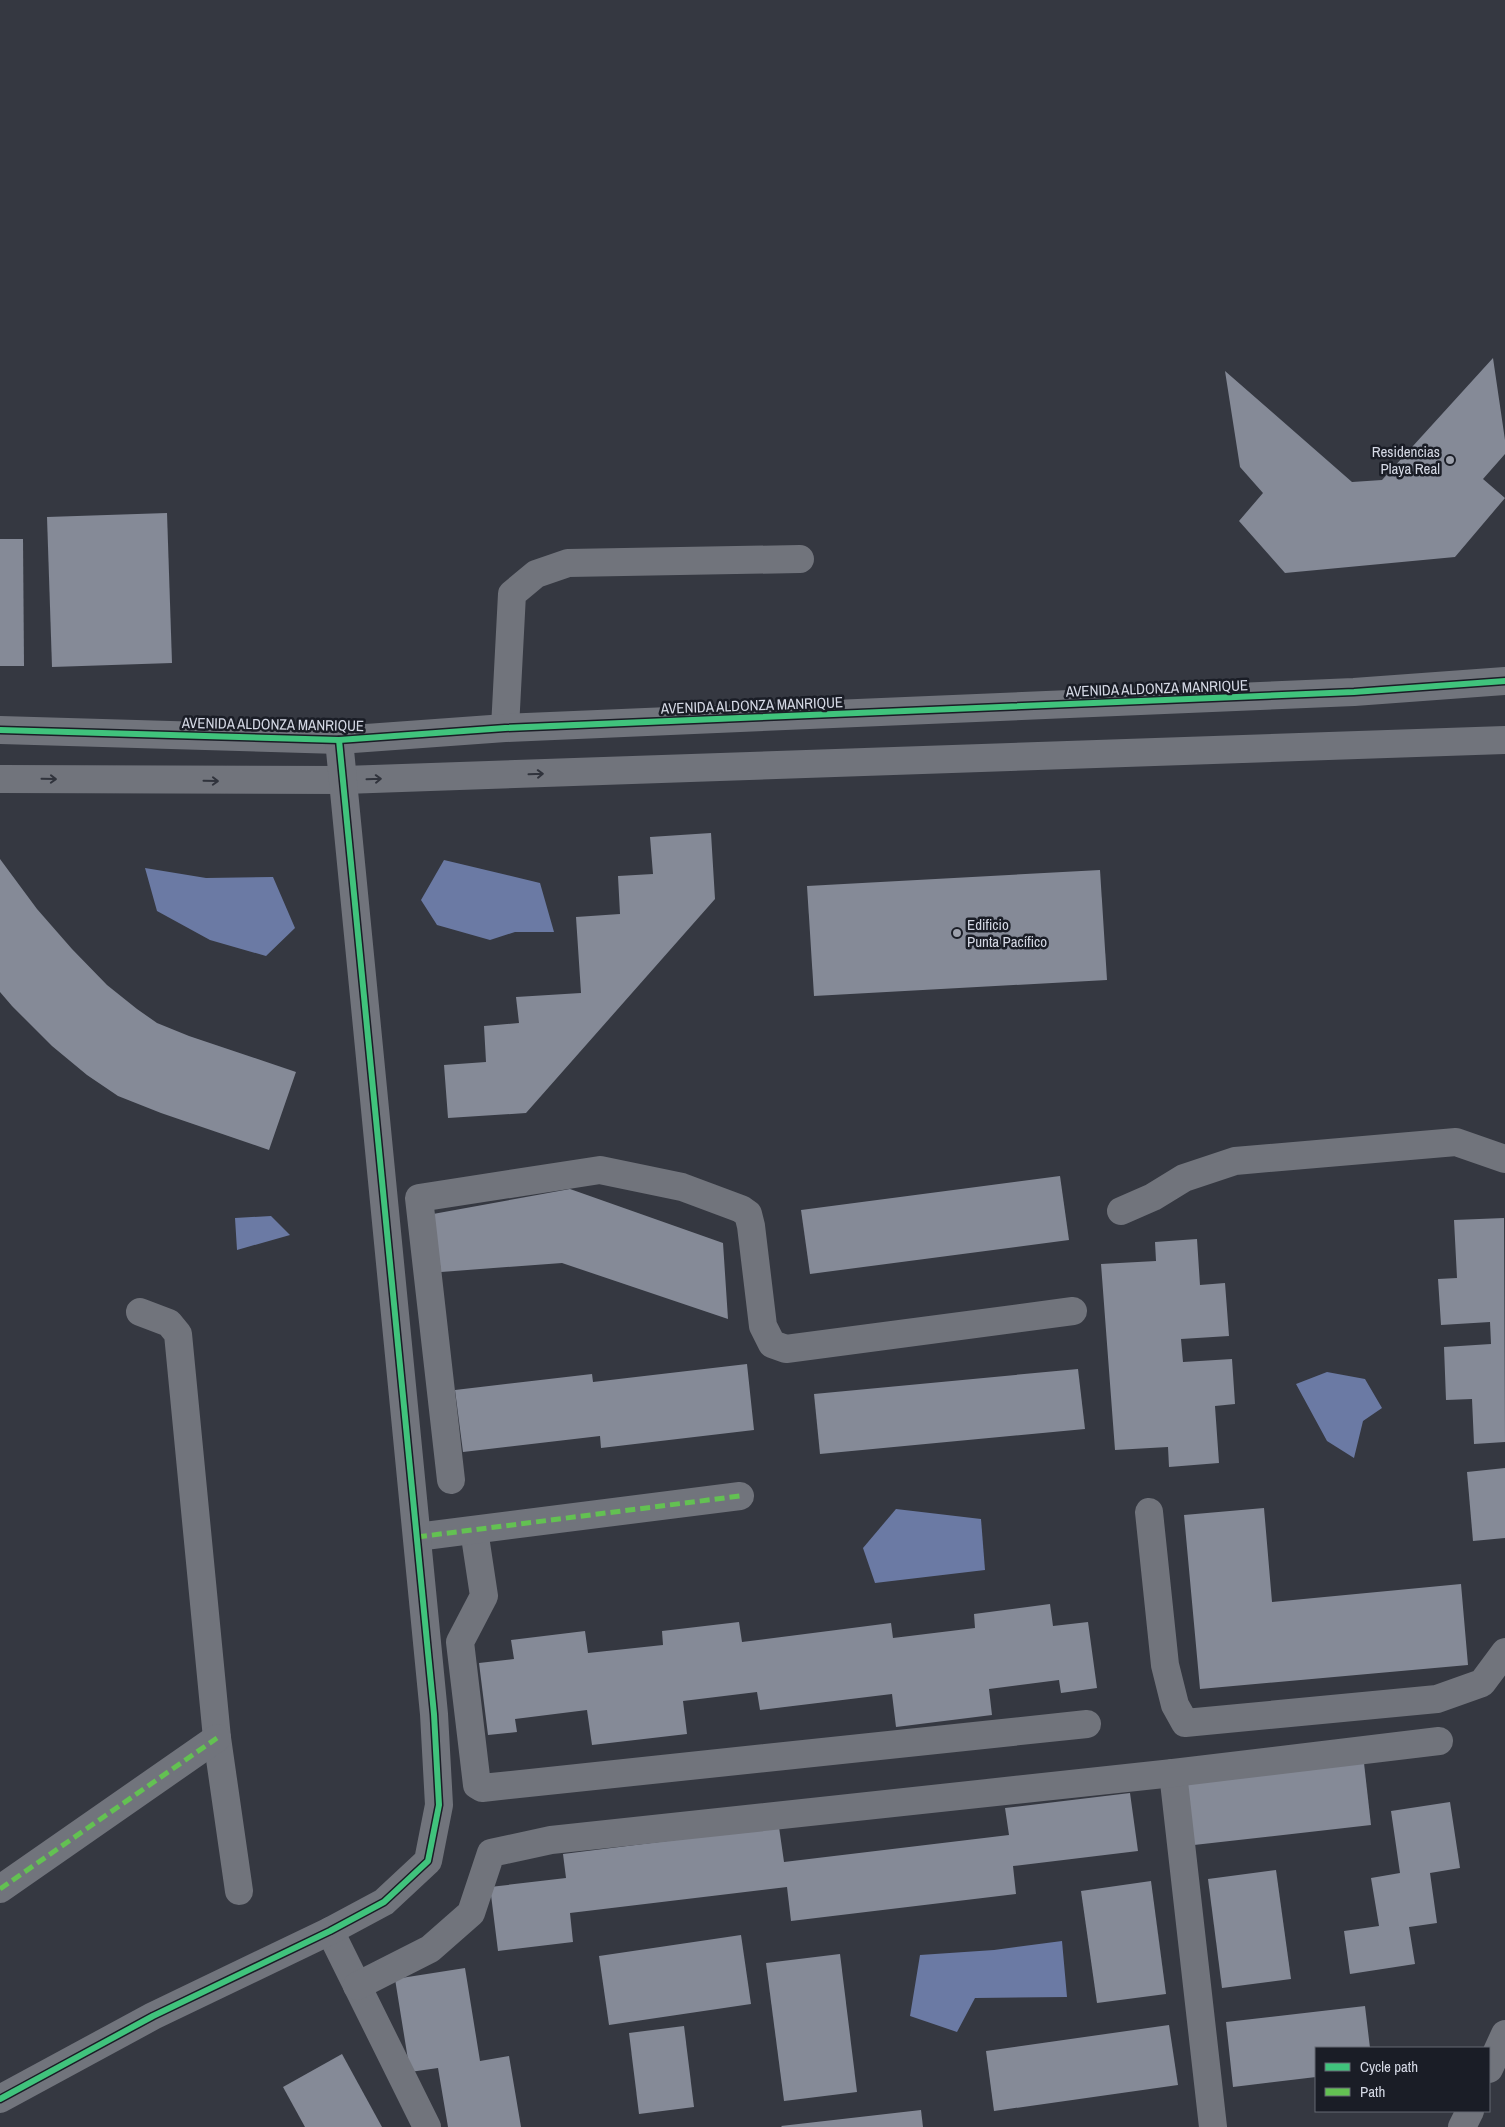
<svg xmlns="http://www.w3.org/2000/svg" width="1505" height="2127" viewBox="0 0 1505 2127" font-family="'Archivo Narrow',sans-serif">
  <rect width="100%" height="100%" fill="#353841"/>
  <g fill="#6b7aa4">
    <path d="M444 860 540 883 554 932H515L490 940 437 925 421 900Z"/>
    <path d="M145 868 206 878 273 877 295 928 266 956 210 940 157 911Z"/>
    <path d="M271 1216 290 1235 237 1250 235 1218Z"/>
    <path d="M1327 1372 1365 1379 1382 1408 1363 1421 1354 1458 1327 1441 1296 1384Z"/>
    <path d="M896 1509 981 1519 985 1570 875 1583 863 1548Z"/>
    <path d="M1062 1941 1067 1997 975 1998 957 2032 910 2016 920 1955 994 1950Z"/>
  </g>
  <g fill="#858a97">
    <path d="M1493 358 1505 440V454L1483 479 1505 498 1455 557 1285 573 1239 521 1263 493 1240 467 1225 371 1352 482 1382 480Z"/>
    <path d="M167 513 172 663 52 667 47 517Z"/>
    <path d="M0 539H23L24 666H0Z"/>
    <path d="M711 833 715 899 526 1113 448 1118 444 1065 486 1062 484 1026 519 1023 516 997 581 993 576 917 620 914 618 876 653 874 650 837Z"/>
    <path d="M0 859 37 909 72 949 107 985 137 1009 157 1023 189 1036 296 1072 269 1150 161 1113 118 1096 87 1075 52 1046 12 1006 0 992Z"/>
    <path d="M1100 870 1107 980 814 996 807 886Z"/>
    <path d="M1060 1176 1069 1240 810 1274 801 1210Z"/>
    <path d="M570 1189 723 1243 728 1319 562 1263 441 1272 433 1214Z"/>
    <path d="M1504 1218 1505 1442 1474 1444 1472 1399 1446 1400 1444 1347 1491 1344 1490 1322 1441 1325 1438 1279 1457 1278 1454 1220Z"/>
    <path d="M1197 1239 1200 1285 1225 1283 1229 1336 1181 1339 1183 1362 1232 1359 1235 1404 1215 1406 1219 1463 1169 1467 1168 1447 1115 1450 1101 1264 1156 1261 1155 1242Z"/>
    <path d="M747 1364 754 1430 601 1448 600 1436 463 1452 455 1390 592 1374 593 1382Z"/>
    <path d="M1078 1369 1085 1429 820 1454 814 1394Z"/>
    <path d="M1505 1468V1538L1473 1541 1467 1472Z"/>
    <path d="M1264 1508 1272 1602 1461 1584 1468 1665 1200 1689 1184 1515Z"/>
    <path d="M1050 1604 1053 1626 1088 1622 1097 1688 1061 1693 1059 1680 989 1689 992 1715 896 1727 892 1694 760 1710 757 1692 683 1701 687 1734 592 1745 587 1710 515 1719 517 1732 488 1735 479 1663 514 1659 511 1640 585 1631 588 1653 663 1645 662 1631 739 1622 742 1642 891 1623 893 1638 975 1628 974 1614Z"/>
    <path d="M1364 1763 1371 1825 1194 1845 1187 1783Z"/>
    <path d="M1130 1793 1138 1851 1013 1866 1016 1894 791 1921 787 1887 570 1913 573 1942 498 1951 490 1887 566 1878 563 1854 779 1827 784 1862 1009 1835 1005 1808Z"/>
    <path d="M1450 1802 1460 1868 1430 1873 1437 1923 1409 1927 1415 1964 1350 1974 1344 1931 1379 1926 1371 1878 1400 1873 1391 1811Z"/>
    <path d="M1276 1870 1291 1979 1222 1988 1208 1879Z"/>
    <path d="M1151 1881 1166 1994 1097 2003 1081 1891Z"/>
    <path d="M741 1935 751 2004 609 2025 599 1956Z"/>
    <path d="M840 1954 857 2092 784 2101 766 1963Z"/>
    <path d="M465 1968 480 2061 509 2056 521 2127H448L438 2068 410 2072 395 1979Z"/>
    <path d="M1365 2006 1370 2048H1316V2077L1233 2087 1226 2022Z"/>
    <path d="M1169 2025 1178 2085 994 2111 986 2051Z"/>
    <path d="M684 2026 694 2107 639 2114 629 2033Z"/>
    <path d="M342 2054 382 2127H305L283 2087Z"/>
    <path d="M921 2110 923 2127H782L781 2126Z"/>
  </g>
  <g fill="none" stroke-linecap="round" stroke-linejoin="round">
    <g stroke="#71747c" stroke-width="28">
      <path d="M505 728 512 594 536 574 568 563 800 559"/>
      <path d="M0 730 339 740 505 728 1354 692 1505 681"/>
      <path d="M0 779 344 780 1505 740"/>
      <path d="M1121 1211 1153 1197 1184 1178 1235 1161 1456 1142 1505 1159"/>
      <path d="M140 1312 169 1323 178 1334 217 1738 239 1891"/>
      <path d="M451 1480 419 1198 600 1170 682 1187 741 1209 748 1214 751 1226 763 1326 772 1344 786 1349 1073 1311"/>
      <path d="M1149 1512 1165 1665 1175 1705 1185 1723 1437 1699 1482 1683 1505 1652"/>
      <path d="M474 1530 484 1596 460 1642 477 1785 482 1788 1087 1724"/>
      <path d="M417 1537 740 1496"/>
      <path d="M1173 1773 1213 2127"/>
      <path d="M0 1889 217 1738"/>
      <path d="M330 1931 427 2127"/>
      <path d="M357 1986 430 1949 471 1913 491 1853 551 1840 1173 1773 1439 1741"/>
      <path d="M1489 2069 1505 2034"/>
      <path d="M0 2099 153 2016 330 1931 384 1902 428 1861 439 1805 434 1714 339 740"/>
      <path d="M1462 2127 1470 2111"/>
    </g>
    <g stroke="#63c152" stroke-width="5" stroke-dasharray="10 5" stroke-linecap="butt">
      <path d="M417 1537 740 1496"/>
      <path d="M0 1889 217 1738"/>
    </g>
    <defs>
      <g id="cycleway">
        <path d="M0 730 339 740 505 728 1354 692 1505 681"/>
        <path d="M0 2099 153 2016 330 1931 384 1902 428 1861 439 1805 434 1714 339 740"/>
      </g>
    </defs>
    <use href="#cycleway" stroke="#1a1d26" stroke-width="9"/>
    <use href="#cycleway" stroke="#40c37c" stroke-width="6"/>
  </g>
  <defs><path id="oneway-shaft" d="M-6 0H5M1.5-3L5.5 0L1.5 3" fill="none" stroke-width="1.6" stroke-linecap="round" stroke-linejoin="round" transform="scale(1.25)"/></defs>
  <g stroke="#30333c">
    <use href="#oneway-shaft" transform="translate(536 774) rotate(-2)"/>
    <use href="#oneway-shaft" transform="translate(49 779) rotate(1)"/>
    <use href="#oneway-shaft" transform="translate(374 779) rotate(-2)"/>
    <use href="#oneway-shaft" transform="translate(211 781) rotate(1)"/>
  </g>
  <g fill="#9da1ac" stroke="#1a1d26" stroke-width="2">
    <circle cx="1450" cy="460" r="5"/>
    <circle cx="957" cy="933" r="5"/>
  </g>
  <g text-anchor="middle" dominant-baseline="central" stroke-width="5" stroke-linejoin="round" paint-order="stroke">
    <g font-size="15" fill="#d5d9e5" stroke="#1a1d26" text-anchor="end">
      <text x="1440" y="451">Residencias<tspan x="1440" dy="17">Playa Real</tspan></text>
      <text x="967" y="924" text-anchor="start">Edificio<tspan x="967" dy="17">Punta Pacífico</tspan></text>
    </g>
    <g font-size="15" fill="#d5d9e5" stroke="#1a1d26">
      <text transform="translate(1157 688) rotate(-2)">AVENIDA ALDONZA MANRIQUE</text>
      <text transform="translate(752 705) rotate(-2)">AVENIDA ALDONZA MANRIQUE</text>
      <text transform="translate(273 724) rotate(1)">AVENIDA ALDONZA MANRIQUE</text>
    </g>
  </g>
  <rect x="1315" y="2047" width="175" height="65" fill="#1a1d26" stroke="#656872"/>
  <rect x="1325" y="2063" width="25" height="8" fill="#40c37c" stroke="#656872"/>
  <text x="1360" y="2072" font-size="15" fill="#d5d9e5">Cycle path</text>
  <rect x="1325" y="2088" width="25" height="8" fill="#63c152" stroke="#656872"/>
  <text x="1360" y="2097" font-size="15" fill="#d5d9e5">Path</text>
</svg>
